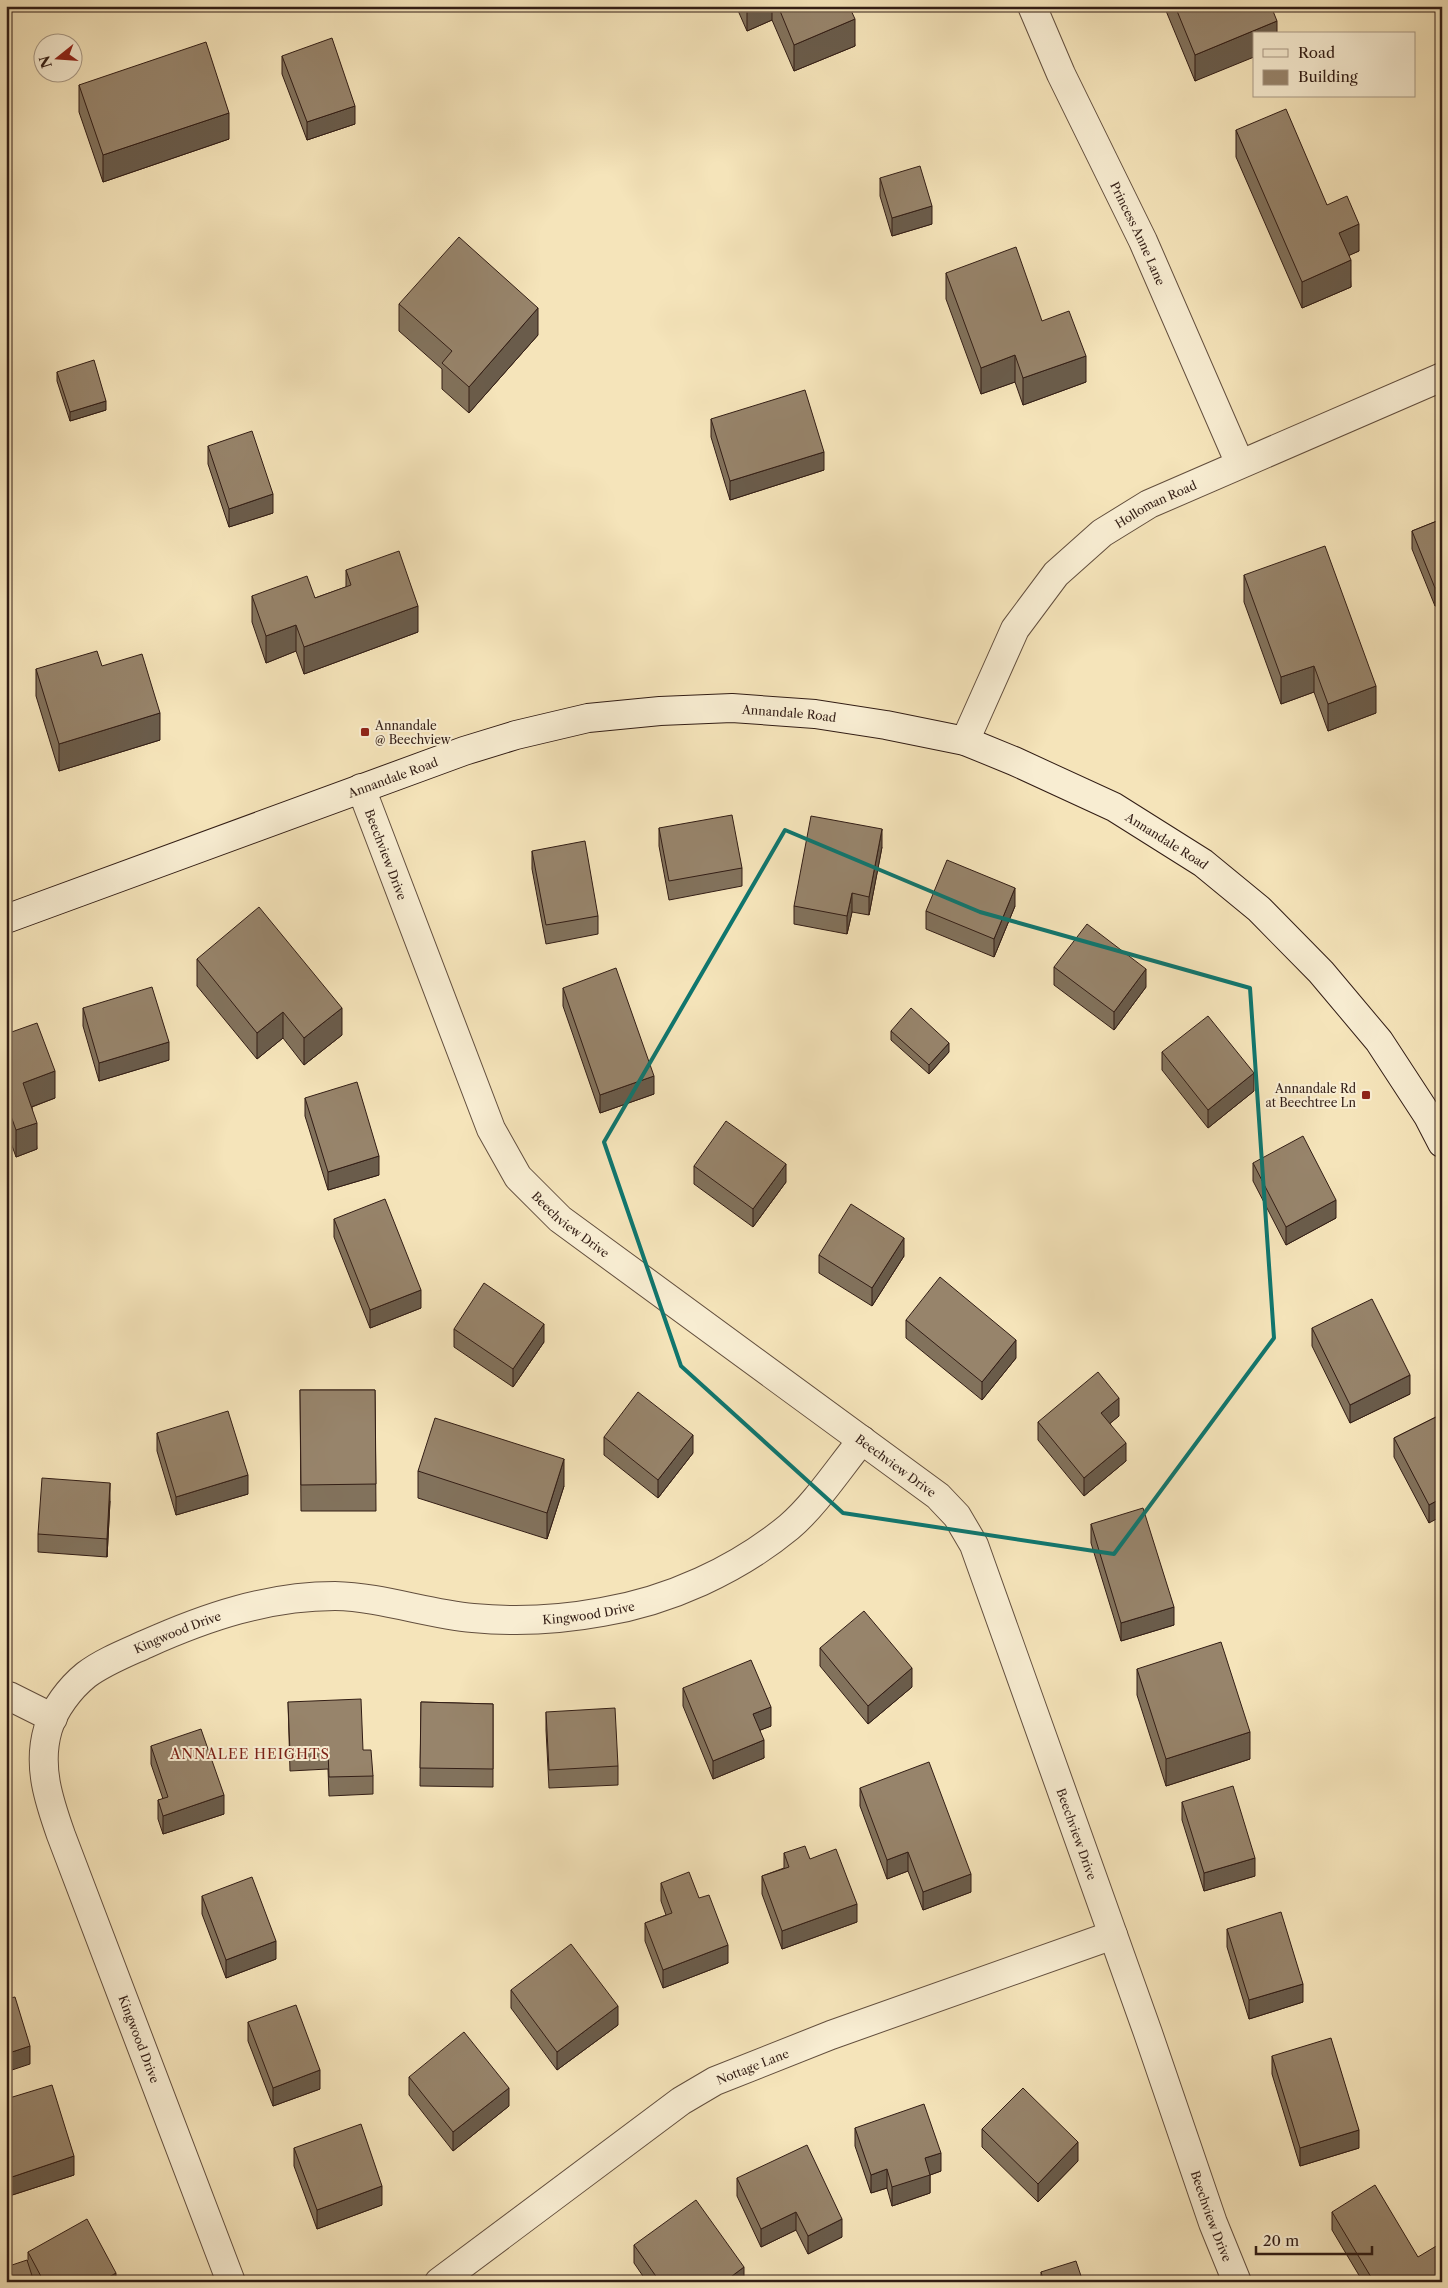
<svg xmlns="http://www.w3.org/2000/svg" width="1448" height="2288" viewBox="0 0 1448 2288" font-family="'Libre Caslon Text',serif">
  <rect width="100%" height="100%" fill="#f5e4ba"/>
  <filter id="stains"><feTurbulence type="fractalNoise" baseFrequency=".004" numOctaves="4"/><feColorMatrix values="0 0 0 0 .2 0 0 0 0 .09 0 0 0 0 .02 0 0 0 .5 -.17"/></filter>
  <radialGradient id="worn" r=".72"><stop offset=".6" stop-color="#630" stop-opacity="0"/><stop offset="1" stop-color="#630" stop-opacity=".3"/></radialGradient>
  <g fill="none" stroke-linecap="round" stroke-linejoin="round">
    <defs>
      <g id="minor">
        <path id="s1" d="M1032 6 1061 74 1143 241 1240 464"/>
        <path id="s2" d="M965 741 1015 629 1056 574 1102 533 1149 504 1442 377"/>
        <path id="s3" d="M361 788 491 1129 518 1177 560 1219 938 1496 957 1516 974 1545 1148 2033 1213 2223 1237 2282"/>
        <path d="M9 1696 53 1718"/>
        <path id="s4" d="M231 2282 61 1835C49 1801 37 1766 48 1729 54 1709 70 1688 86 1675 103 1662 126 1653 146 1644 206 1617 268 1596 335 1596 382 1597 427 1614 473 1618 516 1622 559 1620 602 1612 669 1601 737 1570 789 1527 815 1505 840 1467 862 1440"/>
        <path id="s5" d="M439 2282 681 2101 715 2081 831 2035 1113 1935"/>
      </g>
      <g id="secondary">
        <path id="s6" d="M6 919 464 751 516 735 588 718 660 711 732 708 815 714 886 725 965 741 1014 761 1114 807 1203 863 1259 909 1321 972 1379 1041 1428 1116 1442 1143"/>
      </g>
    </defs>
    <use href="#minor" stroke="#634f3e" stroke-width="30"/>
    <use href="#secondary" stroke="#321d15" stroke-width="30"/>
    <use href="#minor" stroke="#f8edd2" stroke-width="28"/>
    <use href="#secondary" stroke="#f8edd2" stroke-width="28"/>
  </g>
  <g fill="#82725c" stroke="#321d15">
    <path d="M736 6H849L855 46 794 71 772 20 747 31Z"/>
    <path d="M1164 6H1271L1277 34 1195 81Z"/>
    <path d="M282 56 355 124 307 140 282 74Z"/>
    <path d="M79 85 229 139 103 182 79 112Z"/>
    <path d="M1236 130 1327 205 1359 251 1349 255 1351 287 1302 308 1236 157Z"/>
    <path d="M880 178 932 224 892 236 880 196Z"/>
    <path d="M946 273 1042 321 1086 382 1023 405 1015 382 981 394 946 299Z"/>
    <path d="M399 304 538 335 469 413 442 389V369L399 331Z"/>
    <path d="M57 372 106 410 70 421 57 381Z"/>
    <path d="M711 419 824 470 730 500 711 437Z"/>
    <path d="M208 446 273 513 229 527 208 464Z"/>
    <path d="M1442 519V603L1435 606 1412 549V531Z"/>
    <path d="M346 570 418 632 304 674 296 651 266 663 252 622V596L315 598 346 587Z"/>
    <path d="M1244 575 1376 713 1328 731 1314 692 1281 704 1244 602Z"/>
    <path d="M36 669 160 740 59 771 36 696Z"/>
    <path d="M659 828 742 868V886L669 900 659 846Z"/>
    <path d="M882 847 869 915 852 912 847 934 794 924V906Z"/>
    <path d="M532 851 598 916V934L546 944 532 869Z"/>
    <path d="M1015 906 994 957 926 929V911Z"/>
    <path d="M197 959 342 1035 304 1065 283 1038 257 1059 197 986Z"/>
    <path d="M1054 967 1146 987 1114 1030 1054 985Z"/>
    <path d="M563 988 654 1094 600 1113 563 1006Z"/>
    <path d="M83 1008 169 1060 99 1081 83 1026Z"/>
    <path d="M891 1031 949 1052 929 1074 891 1040Z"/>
    <path d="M6 1034 55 1098 32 1107 37 1149 16 1157 11 1143 6 1145Z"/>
    <path d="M1162 1052 1254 1091 1208 1128 1162 1070Z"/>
    <path d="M305 1098 379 1175 328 1190 305 1116Z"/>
    <path d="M1253 1163 1336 1218 1286 1245 1253 1181Z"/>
    <path d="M694 1166 786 1182 753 1227 694 1184Z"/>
    <path d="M334 1219 421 1308 370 1328 334 1237Z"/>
    <path d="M819 1255 904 1256 872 1306 819 1273Z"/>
    <path d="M906 1320 1016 1358 982 1400 906 1338Z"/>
    <path d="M1312 1328 1410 1394 1350 1423 1312 1346Z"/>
    <path d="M454 1329 544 1342 513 1387 454 1347Z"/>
    <path d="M300 1390H375L376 1511H301Z"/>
    <path d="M1442 1414 1429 1523 1394 1457V1438Z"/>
    <path d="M1119 1416 1110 1423 1126 1461 1084 1496 1038 1440V1422Z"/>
    <path d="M157 1433 248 1494 176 1515 157 1451Z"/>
    <path d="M604 1437 693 1453 658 1498 604 1455Z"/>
    <path d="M418 1471 564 1486 547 1539 418 1498Z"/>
    <path d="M110 1501 107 1557 38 1552V1534Z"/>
    <path d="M1091 1524 1174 1625 1121 1641 1091 1543Z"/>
    <path d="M1442 1587V1615L1438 1607V1589Z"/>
    <path d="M820 1648 912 1687 868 1724 820 1666Z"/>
    <path d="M1137 1669 1250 1759 1166 1786 1137 1695Z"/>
    <path d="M683 1688 771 1726 760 1730 764 1758 713 1779 683 1706Z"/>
    <path d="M288 1702 363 1750 373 1776V1794L329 1796 328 1769 290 1771Z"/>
    <path d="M421 1702 493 1704V1787L420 1786Z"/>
    <path d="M546 1712 618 1766V1785L549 1788 546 1730Z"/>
    <path d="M151 1746 224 1814 163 1834 158 1819V1800L163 1799 151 1764Z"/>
    <path d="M860 1788 971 1892 923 1910 908 1871 887 1879 860 1806Z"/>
    <path d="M1182 1802 1255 1876 1204 1891 1182 1820Z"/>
    <path d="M784 1853 810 1859 857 1922 782 1949 762 1894V1876L784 1868Z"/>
    <path d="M661 1883 699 1898 728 1963 663 1988 645 1941V1923L666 1915 661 1901Z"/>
    <path d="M202 1896 276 1959 226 1978 202 1914Z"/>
    <path d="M1227 1929 1303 2002 1249 2019 1227 1947Z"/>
    <path d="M511 1990 618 2025 557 2070 511 2008Z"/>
    <path d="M248 2022 320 2089 273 2106 248 2041Z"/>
    <path d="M1272 2056 1359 2148 1300 2166 1272 2074Z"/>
    <path d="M409 2077 509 2106 453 2151 409 2095Z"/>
    <path d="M6 2099 74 2175 6 2197Z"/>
    <path d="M855 2128 941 2171 930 2175V2193L892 2206 887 2188 871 2193 855 2146Z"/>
    <path d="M982 2129 1078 2161 1038 2202 982 2147Z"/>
    <path d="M294 2148 382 2205 317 2229 294 2166Z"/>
    <path d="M737 2178 842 2237 808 2254 796 2230 761 2247 737 2196Z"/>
    <path d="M1332 2212 1418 2257 1442 2282H1363L1332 2230Z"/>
    <path d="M634 2245 744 2282H647L634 2263Z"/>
    <path d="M28 2252 116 2282H6L28 2260Z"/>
    <path d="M1041 2272 1083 2282H1041Z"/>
  </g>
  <g fill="#6a5c4b" stroke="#321d15">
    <path d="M747 6H772V20L747 31Z"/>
    <path d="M855 19V46L794 71V45Z"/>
    <path d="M1277 21V34H1254V57L1195 81V55Z"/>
    <path d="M355 106V124L307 140V122Z"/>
    <path d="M229 113V139L103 182V155Z"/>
    <path d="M932 206V224L892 236V218Z"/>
    <path d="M1359 224V251L1339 260V233Z"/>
    <path d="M1351 260V287L1302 308V282Z"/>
    <path d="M538 308V335L469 413V387Z"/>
    <path d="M1015 355V382L981 394V368Z"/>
    <path d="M1086 356V382L1023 405V378Z"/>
    <path d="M106 401V410L70 421V412Z"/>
    <path d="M824 452V470L730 500V481Z"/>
    <path d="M273 494V513L229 527V509Z"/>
    <path d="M1442 585V603L1435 606V588Z"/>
    <path d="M418 606V632L304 674V647Z"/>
    <path d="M296 625V651L266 663V636Z"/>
    <path d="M1314 666V692L1281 704V677Z"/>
    <path d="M1376 686V713L1328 731V704Z"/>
    <path d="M160 713V740L59 771V744Z"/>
    <path d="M882 829V847L869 915V897Z"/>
    <path d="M1015 888V906L994 957V939Z"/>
    <path d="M852 893V912L847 934V916Z"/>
    <path d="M1146 969V987L1114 1030V1012Z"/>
    <path d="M342 1008V1035L304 1065V1038Z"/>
    <path d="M283 1012V1038L257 1059V1033Z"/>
    <path d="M169 1042V1060L99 1081V1063Z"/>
    <path d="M949 1043V1052L929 1074V1065Z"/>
    <path d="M55 1071V1098L23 1110V1083Z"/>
    <path d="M1254 1073V1091L1208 1128V1110Z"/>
    <path d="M654 1076V1094L600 1113V1095Z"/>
    <path d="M11 1116V1143L6 1145V1118Z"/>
    <path d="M37 1123V1149L16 1157V1130Z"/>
    <path d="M379 1156V1175L328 1190V1172Z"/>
    <path d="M786 1164V1182L753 1227V1209Z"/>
    <path d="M1336 1200V1218L1286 1245V1227Z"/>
    <path d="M904 1238V1256L872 1306V1288Z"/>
    <path d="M421 1290V1308L370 1328V1310Z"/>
    <path d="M544 1324V1342L513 1387V1369Z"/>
    <path d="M1016 1340V1358L982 1400V1382Z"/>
    <path d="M1410 1375V1394L1350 1423V1405Z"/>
    <path d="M1119 1398V1416L1101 1431V1413Z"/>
    <path d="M693 1435V1453L658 1498V1480Z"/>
    <path d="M1126 1443V1461L1084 1496V1478Z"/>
    <path d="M564 1459V1486L547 1539V1513Z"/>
    <path d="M248 1475V1494L176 1515V1497Z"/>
    <path d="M110 1483V1501L107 1557V1539Z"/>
    <path d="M1442 1498V1516L1429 1523V1505Z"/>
    <path d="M1174 1607V1625L1121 1641V1623Z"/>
    <path d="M912 1668V1687L868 1724V1706Z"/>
    <path d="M771 1707V1726L753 1733V1714Z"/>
    <path d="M1250 1732V1759L1166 1786V1759Z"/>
    <path d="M764 1740V1758L713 1779V1761Z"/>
    <path d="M224 1795V1814L163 1834V1816Z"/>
    <path d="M908 1852V1871L887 1879V1860Z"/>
    <path d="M1255 1858V1876L1204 1891V1873Z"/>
    <path d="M971 1874V1892L923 1910V1892Z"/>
    <path d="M857 1904V1922L782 1949V1931Z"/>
    <path d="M276 1941V1959L226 1978V1960Z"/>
    <path d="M728 1945V1963L663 1988V1970Z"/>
    <path d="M1303 1984V2002L1249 2019V2000Z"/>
    <path d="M618 2006V2025L557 2070V2052Z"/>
    <path d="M30 2046V2064L6 2072V2054Z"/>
    <path d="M320 2070V2089L273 2106V2088Z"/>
    <path d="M509 2088V2106L453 2151V2132Z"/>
    <path d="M1359 2130V2148L1300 2166V2148Z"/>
    <path d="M1078 2142V2161L1038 2202V2184Z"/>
    <path d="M941 2153V2171L930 2175V2193L892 2206V2187L925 2158Z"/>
    <path d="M74 2156V2175L6 2197V2179Z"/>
    <path d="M887 2169V2188L871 2193V2175Z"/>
    <path d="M382 2186V2205L317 2229V2210Z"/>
    <path d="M796 2212V2230L761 2247V2229Z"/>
    <path d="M842 2219V2237L808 2254V2236Z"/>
    <path d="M744 2267V2282H724Z"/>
    <path d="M116 2273V2282H100Z"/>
  </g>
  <g fill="#97846b" stroke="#321d15">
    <path d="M778 6H849L855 19 794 45Z"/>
    <path d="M1175 6H1271L1277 21 1195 55Z"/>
    <path d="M332 38 355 106 307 122 282 56Z"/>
    <path d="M206 42 229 113 103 155 79 85Z"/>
    <path d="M1286 109 1327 205 1347 196 1359 224 1339 233 1351 260 1302 282 1236 130Z"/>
    <path d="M920 166 932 206 892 218 880 178Z"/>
    <path d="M459 237 538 308 469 387 442 363 452 351 399 304Z"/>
    <path d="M1016 247 1042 321 1069 311 1086 356 1023 378 1015 355 981 368 946 273Z"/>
    <path d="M94 360 106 401 70 412 57 372Z"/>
    <path d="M805 390 824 452 730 481 711 419Z"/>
    <path d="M252 431 273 494 229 509 208 446Z"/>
    <path d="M1442 519V585L1435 588 1412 531Z"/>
    <path d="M1325 546 1376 686 1328 704 1314 666 1281 677 1244 575Z"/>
    <path d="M399 551 418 606 304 647 296 625 266 636 252 596 307 576 315 598 351 585 346 570Z"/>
    <path d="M97 651 102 666 142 654 160 713 59 744 36 669Z"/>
    <path d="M732 815 742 868 669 881 659 828Z"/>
    <path d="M811 816 882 829 869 897 852 893 847 916 794 906Z"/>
    <path d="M585 841 598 916 546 925 532 851Z"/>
    <path d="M947 860 1015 888 994 939 926 911Z"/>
    <path d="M259 907 342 1008 304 1038 283 1012 257 1033 197 959Z"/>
    <path d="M1087 924 1146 969 1114 1012 1054 967Z"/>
    <path d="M616 968 654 1076 600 1095 563 988Z"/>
    <path d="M152 987 169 1042 99 1063 83 1008Z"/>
    <path d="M911 1008 949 1043 929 1065 891 1031Z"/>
    <path d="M1208 1016 1254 1073 1208 1110 1162 1052Z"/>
    <path d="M37 1023 55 1071 23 1083 37 1123 16 1130 11 1116 6 1118V1034Z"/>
    <path d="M357 1082 379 1156 328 1172 305 1098Z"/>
    <path d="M726 1121 786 1164 753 1209 694 1166Z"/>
    <path d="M1303 1136 1336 1200 1286 1227 1253 1163Z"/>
    <path d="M385 1199 421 1290 370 1310 334 1219Z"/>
    <path d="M851 1204 904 1238 872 1288 819 1255Z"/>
    <path d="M940 1277 1016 1340 982 1382 906 1320Z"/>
    <path d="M484 1283 544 1324 513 1369 454 1329Z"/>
    <path d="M1372 1299 1410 1375 1350 1405 1312 1328Z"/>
    <path d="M1098 1372 1119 1398 1101 1413 1126 1443 1084 1478 1038 1422Z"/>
    <path d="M300 1390H375L376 1484 301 1485Z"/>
    <path d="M638 1392 693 1435 658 1480 604 1437Z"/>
    <path d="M228 1411 248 1475 176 1497 157 1433Z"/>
    <path d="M1442 1414V1498L1429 1505 1394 1438Z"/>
    <path d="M435 1418 564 1459 547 1513 418 1471Z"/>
    <path d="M42 1478 110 1483 107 1539 38 1534Z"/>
    <path d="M1143 1508 1174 1607 1121 1623 1091 1524Z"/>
    <path d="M1442 1587V1597L1438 1589Z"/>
    <path d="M864 1611 912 1668 868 1706 820 1648Z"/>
    <path d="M1221 1642 1250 1732 1166 1759 1137 1669Z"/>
    <path d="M751 1660 771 1707 753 1714 764 1740 713 1761 683 1688Z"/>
    <path d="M361 1699 363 1750H371L373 1776 329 1777 328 1751 290 1753 288 1702Z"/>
    <path d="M421 1702 493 1704V1769L420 1768Z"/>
    <path d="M615 1708 618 1766 549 1770 546 1712Z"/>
    <path d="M201 1729 224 1795 163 1816 158 1800 168 1797 151 1746Z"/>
    <path d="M929 1762 971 1874 923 1892 908 1852 887 1860 860 1788Z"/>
    <path d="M1233 1786 1255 1858 1204 1873 1182 1802Z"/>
    <path d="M805 1846 810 1859 836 1849 857 1904 782 1931 762 1876 789 1867 784 1853Z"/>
    <path d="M689 1872 699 1898 709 1895 728 1945 663 1970 645 1923 672 1913 661 1883Z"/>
    <path d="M252 1877 276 1941 226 1960 202 1896Z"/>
    <path d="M1281 1912 1303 1984 1249 2000 1227 1929Z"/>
    <path d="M571 1944 618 2006 557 2052 511 1990Z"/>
    <path d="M15 1997 30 2046 6 2054V1999Z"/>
    <path d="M296 2005 320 2070 273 2088 248 2022Z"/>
    <path d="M464 2032 509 2088 453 2132 409 2077Z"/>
    <path d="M1331 2038 1359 2130 1300 2148 1272 2056Z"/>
    <path d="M52 2085 74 2156 6 2179V2142L11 2141 6 2128V2099Z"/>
    <path d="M1023 2088 1078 2142 1038 2184 982 2129Z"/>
    <path d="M924 2104 941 2153 925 2158 930 2175 892 2187 887 2169 871 2175 855 2128Z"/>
    <path d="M361 2124 382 2186 317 2210 294 2148Z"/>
    <path d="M807 2145 842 2219 808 2236 796 2212 761 2229 737 2178Z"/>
    <path d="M1375 2185 1418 2257 1438 2245 1442 2252V2279L1438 2282H1374L1332 2212Z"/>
    <path d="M696 2200 744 2267 724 2282H680L679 2281 677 2282H660L634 2245Z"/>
    <path d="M87 2219 116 2273 100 2282H44L28 2252Z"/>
    <path d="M27 2260 34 2282H6V2267Z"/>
    <path d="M1076 2261 1083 2282H1044L1041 2272Z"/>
  </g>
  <path fill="none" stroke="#0f766e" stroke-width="4" stroke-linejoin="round" d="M785 830 980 912 1250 988 1274 1338 1114 1554 843 1513 681 1366 604 1142Z"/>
  <g fill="#8f2418" stroke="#f8edd2" stroke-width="2">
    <rect x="360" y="727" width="10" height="10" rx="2.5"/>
    <rect x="1361" y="1090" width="10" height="10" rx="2.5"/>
  </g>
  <g text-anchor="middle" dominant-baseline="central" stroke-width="4" stroke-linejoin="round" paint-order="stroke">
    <g font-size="12" fill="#321d15" stroke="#f8edd2">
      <text stroke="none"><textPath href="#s1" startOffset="251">Princess Anne Lane</textPath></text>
      <text stroke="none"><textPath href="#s2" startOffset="314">Holloman Road</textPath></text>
      <text stroke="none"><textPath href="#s6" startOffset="818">Annandale Road</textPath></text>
      <text stroke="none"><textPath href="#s6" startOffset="412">Annandale Road</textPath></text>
      <text stroke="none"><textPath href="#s6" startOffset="1222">Annandale Road</textPath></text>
      <text stroke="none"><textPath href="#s3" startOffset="71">Beechview Drive</textPath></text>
      <text stroke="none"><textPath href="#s3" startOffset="491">Beechview Drive</textPath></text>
      <text stroke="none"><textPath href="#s3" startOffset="896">Beechview Drive</textPath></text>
      <text stroke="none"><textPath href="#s4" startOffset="1174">Kingwood Drive</textPath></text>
      <text stroke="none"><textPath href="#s4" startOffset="755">Kingwood Drive</textPath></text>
      <text stroke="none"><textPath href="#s3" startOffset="1316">Beechview Drive</textPath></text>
      <text transform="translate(139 2039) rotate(69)">Kingwood Drive</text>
      <text stroke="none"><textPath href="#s5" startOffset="382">Nottage Lane</textPath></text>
      <text stroke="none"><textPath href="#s3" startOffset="1721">Beechview Drive</textPath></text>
    </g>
    <g font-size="12" fill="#321d15" stroke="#f8edd2" text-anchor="start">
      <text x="375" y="725">Annandale<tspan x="375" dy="14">@ Beechview</tspan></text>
      <text x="1356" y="1088" text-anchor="end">Annandale Rd<tspan x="1356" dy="14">at Beechtree Ln</tspan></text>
    </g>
    <g font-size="14" letter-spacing="1" fill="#7a1f14" stroke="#f8edd2">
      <text x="250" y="1754">ANNALEE HEIGHTS</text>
    </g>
  </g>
  <rect width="1448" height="2288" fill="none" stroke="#f5e4ba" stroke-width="25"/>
  <rect x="8" y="8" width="1433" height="2273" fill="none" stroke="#321d15" stroke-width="2.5"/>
  <rect x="12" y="12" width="1423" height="2263" fill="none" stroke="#321d15"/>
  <rect x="1253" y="32" width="162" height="65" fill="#f8edd2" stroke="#a99a86"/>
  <rect x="1263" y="49" width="25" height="8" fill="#f8edd2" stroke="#a99a86"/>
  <text x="1298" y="58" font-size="15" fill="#321d15">Road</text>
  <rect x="1263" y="70" width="25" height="15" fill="#97846b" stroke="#a99a86"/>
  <text x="1298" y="82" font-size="15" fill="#321d15">Building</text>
  <g transform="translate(58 58) rotate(253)"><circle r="24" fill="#f8edd2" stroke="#a99a86"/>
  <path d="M0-4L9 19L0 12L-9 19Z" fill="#8f2418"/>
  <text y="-8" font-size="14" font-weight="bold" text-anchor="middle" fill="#321d15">N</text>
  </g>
  <path d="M1256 2246v8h116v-8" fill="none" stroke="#321d15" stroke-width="2.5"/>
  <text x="1263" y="2246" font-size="15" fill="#321d15" stroke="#f8edd2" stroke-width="4" paint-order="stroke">20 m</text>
  <rect width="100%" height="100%" filter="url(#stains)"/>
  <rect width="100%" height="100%" fill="url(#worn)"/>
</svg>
